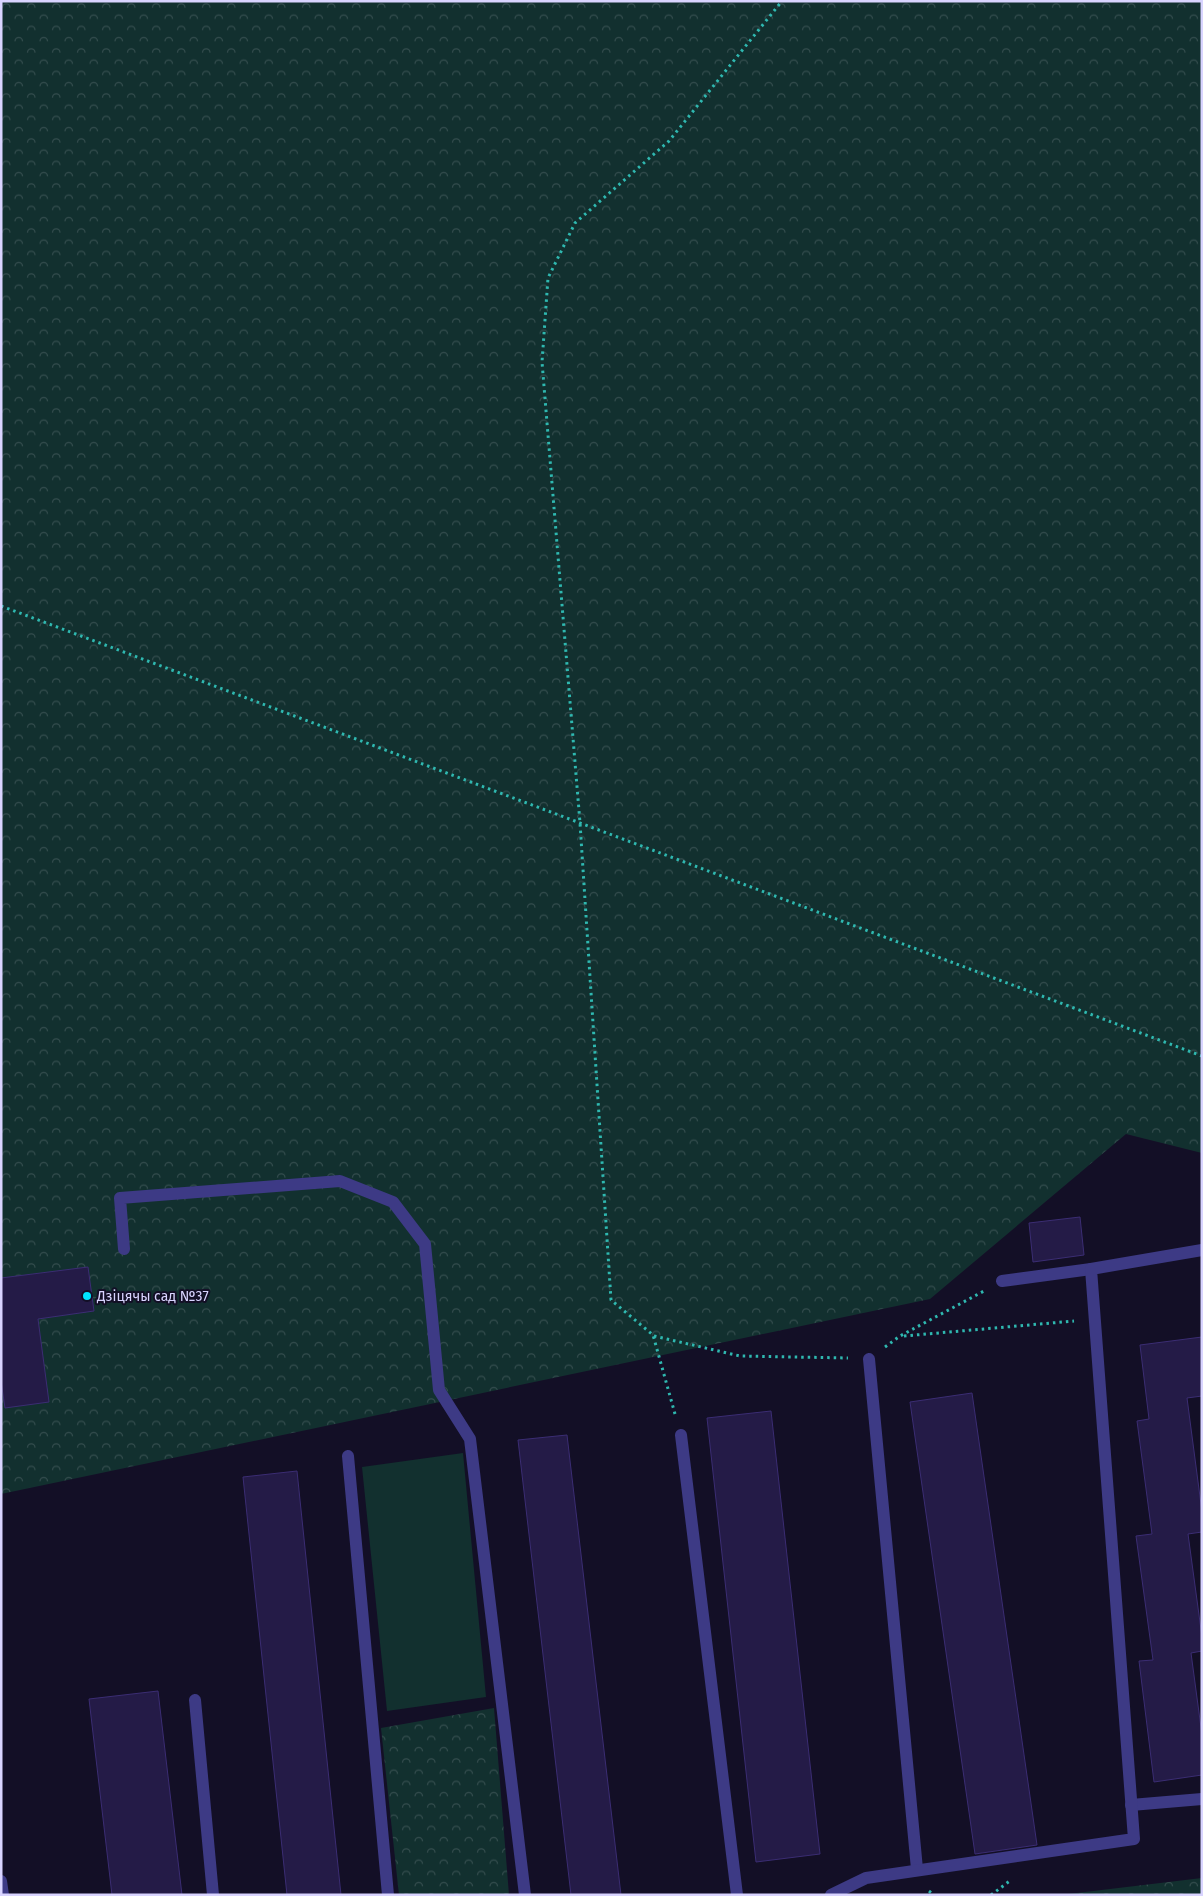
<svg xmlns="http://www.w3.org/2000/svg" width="1203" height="1896" viewBox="0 0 1203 1896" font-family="'Fira Sans',sans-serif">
  <defs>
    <pattern id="forest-crowns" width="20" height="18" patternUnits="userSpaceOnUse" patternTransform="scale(1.25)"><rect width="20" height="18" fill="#12302f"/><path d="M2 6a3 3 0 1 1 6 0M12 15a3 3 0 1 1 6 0" fill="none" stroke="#344d4e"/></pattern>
  </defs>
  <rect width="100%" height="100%" fill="#130f26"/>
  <g fill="url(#forest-crowns)">
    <path d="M1 1H1202V1153L1126 1134 930 1299 1 1494Z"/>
    <path d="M494 1708 509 1895H399L381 1728Z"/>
    <path d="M1202 1878V1895H1060Z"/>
  </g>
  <path fill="#12302f" d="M463 1453 486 1697 387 1711 362 1467Z"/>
  <g fill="#241b47" stroke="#3b2d73">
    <path d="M1080 1217 1084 1255 1033 1262 1029 1223Z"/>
    <path d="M88 1267 94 1311 38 1319 49 1402 5 1408 1 1381V1278Z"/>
    <path d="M1202 1337V1396L1187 1398 1202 1512V1532L1188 1534 1202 1637V1651L1191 1653 1202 1735V1775L1154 1782 1139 1661 1153 1660 1136 1536 1152 1534 1137 1421 1149 1419 1140 1345Z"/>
    <path d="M972 1393 1037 1845 975 1854 910 1402Z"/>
    <path d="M771 1411 820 1854 756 1862 707 1418Z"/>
    <path d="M567 1435 621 1895H571L518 1440Z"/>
    <path d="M297 1471 341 1895H287L243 1477Z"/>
    <path d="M158 1691 182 1895H112L89 1699Z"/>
  </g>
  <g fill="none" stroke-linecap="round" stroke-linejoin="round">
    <g stroke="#2fb8b0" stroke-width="3" stroke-dasharray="2.5 4" stroke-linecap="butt">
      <path d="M1 606 1202 1056"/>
      <path d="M654 1336 740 1356 848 1358"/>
      <path d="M904 1336 1074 1321"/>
      <path d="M885 1347 900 1336 984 1291"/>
      <path d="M675 1414 653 1335 611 1300 580 823 542 362 548 278 575 223 669 141 782 1"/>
      <path d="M929 1891 934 1895"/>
      <path d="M991 1895 1011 1880"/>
    </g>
    <g stroke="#3d3a85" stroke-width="12">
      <path d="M124 1249 120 1198 340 1181 393 1202 425 1244 439 1390 470 1439 525 1895"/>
      <path d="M1002 1281 1091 1269"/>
      <path d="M869 1359 917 1869"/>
      <path d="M681 1435 737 1895"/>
      <path d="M348 1456 388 1895"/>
      <path d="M195 1700 213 1895"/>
      <path d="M1131 1805 1202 1799"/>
      <path d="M831 1895 866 1878 1134 1839 1091 1269 1202 1250"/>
    </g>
    <path stroke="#3d3a85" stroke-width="12" d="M1 1881 3 1895"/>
  </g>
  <circle fill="#00e5ff" stroke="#130f26" stroke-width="2" cx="87" cy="1296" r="5"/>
  <g text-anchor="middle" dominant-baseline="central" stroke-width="4" stroke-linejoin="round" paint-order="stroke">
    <g font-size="14" fill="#d9d4ff" stroke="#130f26" text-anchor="start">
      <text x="97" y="1296">Дзіцячы сад №37</text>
    </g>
  </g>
  <rect width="1203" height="1896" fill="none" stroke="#d9d4ff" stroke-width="5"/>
</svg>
